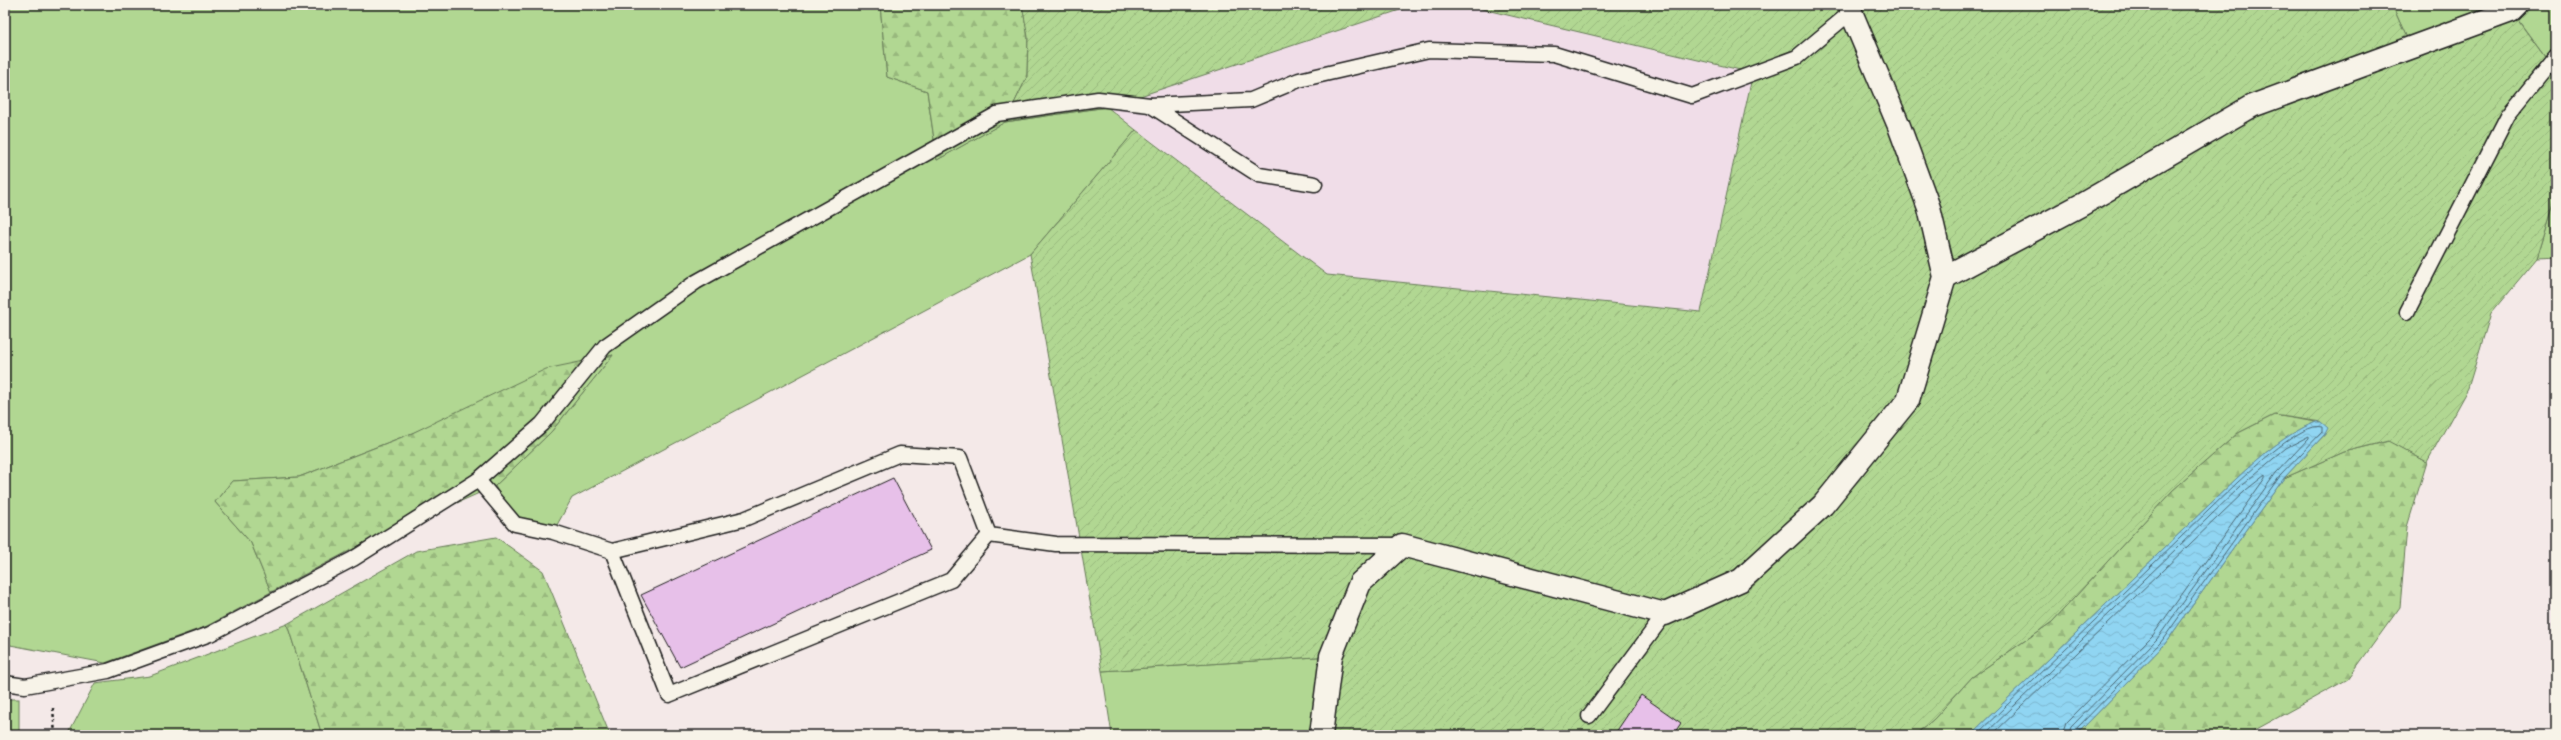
<svg xmlns="http://www.w3.org/2000/svg" width="2561" height="740" viewBox="0 0 2561 740" font-family="'Architects Daughter',sans-serif">
  <defs>
    <pattern id="forest-firs" width="22" height="20" patternUnits="userSpaceOnUse"><rect width="22" height="20" fill="#b1d792"/><path d="M5 1l3.5 6h-7zM16 11l3.5 6h-7z" fill="#98b87d"/></pattern>
    <pattern id="garden-furrows" width="10" height="10" patternUnits="userSpaceOnUse"><rect width="10" height="10" fill="#b1d792"/><path d="M-1 1l2-2M0 10L10 0M9 11l2-2" fill="none" stroke="#98b87d"/></pattern>
    <pattern id="water-waves" width="16" height="10" patternUnits="userSpaceOnUse"><rect width="16" height="10" fill="#90d5f2"/><path d="M0 5q4-4 8 0t8 0" fill="none" stroke="#7cb6cf"/></pattern>
  </defs>
  <rect width="100%" height="100%" fill="#f4e9e8"/>
  <filter id="ink" filterUnits="userSpaceOnUse"><feTurbulence type="fractalNoise" baseFrequency=".025" numOctaves="2"/><feDisplacementMap in="SourceGraphic" scale="8" xChannelSelector="R" yChannelSelector="G"/><feConvolveMatrix kernelMatrix="1 2 1 2 8 2 1 2 1" color-interpolation-filters="sRGB"/></filter>
  <g filter="url(#ink)">
    <path fill="#f0dde8" d="M1415 5H1465L1753 73 1701 312 1327 275 1107 107Z"/>
    <g fill="#b1d792" stroke="#667a57">
      <path d="M5 5H880L887 77 927 91 937 160 1005 122 1107 107 1136 130 1030 254 572 498 553 532 515 524 495 486 551 432 613 355 299 477 232 481 215 502 251 543 271 592 207 626 105 663 5 644Z"/>
      <path d="M2392 5H2494L2407 38Z"/>
      <path d="M2535 5H2556V72L2518 20Z"/>
      <path d="M2556 196V257L2537 258Z"/>
      <path d="M287 624 322 735H68L95 683 150 676Z"/>
      <path d="M1331 656 1321 735H1112L1102 671Z"/>
      <rect x="5" y="699" width="14" height="36"/>
    </g>
    <g fill="url(#forest-firs)" stroke="#667a57">
      <path d="M880 5H1022L1028 37 1027 77 1005 122 937 160 927 91 887 77Z"/>
      <path d="M613 355 551 432 495 486 351 550 271 592 251 543 215 502 232 481 299 477 410 434 546 369Z"/>
      <path d="M2274 415 2316 422C2285 434 2260 457 2236 479L1970 735H1915L1934 719 1972 677 2052 622 2173 490 2238 433Z"/>
      <path d="M2389 441 2427 462 2407 527 2400 607 2348 679 2246 735H2076L2164 645 2284 478 2344 452Z"/>
      <path d="M496 537 543 571 610 735H322L287 624 416 551Z"/>
    </g>
    <g fill="url(#garden-furrows)" stroke="#667a57">
      <path d="M1022 5H1415L1107 107 1005 122 1027 77 1028 37Z"/>
      <path d="M1465 5H2392L2407 38 2511 11 2556 72V196L2537 258 2491 313 2468 388 2427 462 2388 441 2344 452 2284 478 2325 434 2321 422 2274 415 2238 433 2173 490 2052 622 1972 677 1934 719 1915 735H1321L1331 656 1102 671 1030 254 1136 130 1327 275 1701 312 1753 73Z"/>
    </g>
    <path fill="url(#water-waves)" stroke="#628b9c" d="M2316 422H2321L2328 428 2325 434 2284 478 2164 645 2076 735H1970L2236 479C2260 457 2285 434 2316 422Z"/>
    <g fill="none" stroke-linecap="round" stroke-linejoin="round">
      <g stroke="#4a6672" stroke-width="1">
        <path d="M1976 735 2238 482C2253 469 2303 421 2322 427V432L2280 476 2161 642 2075 730 2073 735"/>
        <path d="M1984 735 2242 485 2286 448 2309 436V438L2276 473 2157 639 2071 727 2068 735"/>
        <path d="M1992 735 2246 490 2265 475V478L2153 635 2066 723 2062 735"/>
      </g>
    </g>
    <g fill="#e7c0e9" stroke="#1c1c1c">
      <path d="M893 478 931 550 680 667 641 595Z"/>
      <path d="M1641 695 1681 723 1673 735H1614Z"/>
    </g>
    <g fill="none" stroke-linecap="round" stroke-linejoin="round">
      <defs>
        <g id="lane">
          <path d="M1150 105 1259 175 1315 184"/>
          <path d="M2407 312 2508 115 2556 56"/>
          <path d="M478 480 515 524 553 532 612 551 744 519 900 454 960 458 989 535 1056 544 1402 545"/>
          <path d="M612 551 669 695 951 580 989 535"/>
          <path d="M5 683 25 686 108 671 210 634 353 559 478 480 542 424 605 346 696 282 997 114 1098 99 1150 105 1251 100 1299 80 1429 50 1554 54 1692 96 1797 57 1851 12 1852 5"/>
          <path d="M1589 716 1665 614"/>
        </g>
        <g id="street">
          <path d="M1945 277 2081 205 2252 106 2511 11 2517 5"/>
          <path d="M1321 735 1331 656 1360 583 1402 545 1665 614 1741 580 1823 505 1908 400 1945 277 1929 208 1899 126 1851 12"/>
        </g>
      </defs>
      <use href="#lane" stroke="#1c1c1c" stroke-width="17"/>
      <use href="#street" stroke="#1c1c1c" stroke-width="25"/>
      <path stroke="#1c1c1c" stroke-width="2.5" stroke-dasharray="3 3" stroke-linecap="butt" d="M53 708 55 735"/>
      <use href="#lane" stroke="#f7f3e8" stroke-width="14"/>
      <use href="#street" stroke="#f7f3e8" stroke-width="22"/>
    </g>
  </g>
  <rect width="2561" height="740" fill="none" stroke="#f7f3e8" stroke-width="20"/>
  <rect x="10" y="10" width="2541" height="720" fill="none" stroke="#1c1c1c" stroke-width="1.5" filter="url(#ink)"/>
</svg>
